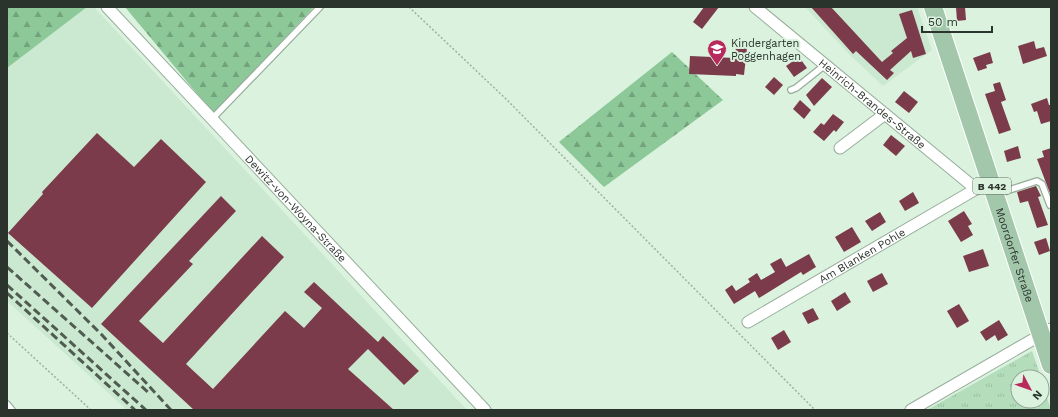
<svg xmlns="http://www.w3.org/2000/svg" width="1058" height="417" viewBox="0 0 1058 417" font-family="'Work Sans',sans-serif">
  <defs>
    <pattern id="grass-tufts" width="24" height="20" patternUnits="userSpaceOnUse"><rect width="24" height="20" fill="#b4debb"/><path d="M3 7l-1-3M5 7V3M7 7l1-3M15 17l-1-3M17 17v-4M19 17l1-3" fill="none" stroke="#9bbfa1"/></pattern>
    <pattern id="forest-firs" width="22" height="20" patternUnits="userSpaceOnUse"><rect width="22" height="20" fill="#8dc898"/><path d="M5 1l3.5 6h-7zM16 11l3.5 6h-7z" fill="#73a37c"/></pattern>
  </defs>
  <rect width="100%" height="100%" fill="#daf2de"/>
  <g fill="#cbe9d0">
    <path d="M87 7H94L467 410H127L7 301V68Z"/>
    <path d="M805 7H917L932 50 883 86 851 56Z"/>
  </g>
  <path fill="url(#grass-tufts)" d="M1032 351 1041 377H1018V401H1042V381L1051 410H927Z"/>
  <g fill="url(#forest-firs)">
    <path d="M7 7H87L7 68Z"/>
    <path d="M125 7H314L214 114Z"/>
    <path d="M672 52 723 100 604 187 559 142Z"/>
  </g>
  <g fill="#7b3b4b">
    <path d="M704 7H719L702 29 693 22Z"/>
    <path d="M811 7H831L882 62 893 53 891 51 907 38 899 14 912 10 926 54 913 58 911 51 890 70 894 73 887 80 856 51 853 54Z"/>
    <path d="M956 7H965L966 20 957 21Z"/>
    <path d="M1034 41 1036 49 1044 47 1047 56 1023 64 1018 46Z"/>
    <path d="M736 47 747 48 744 75 736 74V76L689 74 690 56 735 58Z"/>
    <path d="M990 52 993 63 986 65 987 68 978 71 973 58Z"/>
    <path d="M799 57 807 68 794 77 786 66Z"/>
    <path d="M774 77 783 85 774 95 765 87Z"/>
    <path d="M822 78 832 87 814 106 806 95Z"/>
    <path d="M1000 82 1006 100 1001 102 1011 130 999 134 985 94 995 91 993 84Z"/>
    <path d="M904 91 918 102 909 113 895 102Z"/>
    <path d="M1047 98 1049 105H1051V121L1041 124 1037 111 1034 112 1031 104Z"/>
    <path d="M800 100 811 110 804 119 793 109Z"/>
    <path d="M833 114 844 122 836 132 834 130 824 141 813 132 821 123 824 125Z"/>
    <path d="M97 133 134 167 161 139 206 182 92 308 8 233 43 194 42 192Z"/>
    <path d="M891 135 905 146 896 156 883 145Z"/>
    <path d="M1018 146 1021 158 1007 162 1004 151Z"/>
    <path d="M1051 148V196L1037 159 1044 157 1042 151Z"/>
    <path d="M1036 186 1041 196 1038 197 1048 225 1037 228 1028 201 1020 203 1017 192Z"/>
    <path d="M913 192 919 203 905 211 899 201Z"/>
    <path d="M221 196 236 211 189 261 193 264 139 321 163 343 262 236 284 257 186 364 213 389 285 311 304 328 322 308 304 292 314 282 378 342 383 336 419 371 404 385 368 349 348 369 394 410H194L101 324Z"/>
    <path d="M964 211 972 224 968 226 973 235 961 242 948 221Z"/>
    <path d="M880 212 886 222 872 231 865 221Z"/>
    <path d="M852 227 861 242 844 252 835 237Z"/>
    <path d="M1046 238 1050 251 1039 255 1034 242Z"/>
    <path d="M983 249 989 266 969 272 963 256Z"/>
    <path d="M809 254 816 267 803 275 801 272 759 298 755 291 734 304 725 290 732 285 736 291 750 282 748 279 757 273 761 280 775 272 770 264 781 258 786 267Z"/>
    <path d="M882 273 888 284 873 292 867 281Z"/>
    <path d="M845 292 851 302 837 311 831 301Z"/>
    <path d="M959 304 969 321 957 328 947 311Z"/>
    <path d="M813 308 819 319 808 324 802 313Z"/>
    <path d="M999 320 1008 335 998 341 995 335 986 341 980 332Z"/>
    <path d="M784 330 791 342 778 350 771 338Z"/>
  </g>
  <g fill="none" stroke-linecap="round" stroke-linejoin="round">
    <defs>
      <g id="service">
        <path d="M791 90 796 88 825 65"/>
        <path d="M211 120 320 7"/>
        <path d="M997 194 1037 181 1042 184 1050 205"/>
        <path d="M7 404 12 410"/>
      </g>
      <g id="minor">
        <path id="s1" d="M107 7 485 410"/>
        <path id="s2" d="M755 7 976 189 990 180"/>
        <path d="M840 148 885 114"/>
        <path id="s3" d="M748 322 976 189"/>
        <path d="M911 410 1051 329"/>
      </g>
      <g id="primary">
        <path id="s4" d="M933 7 1051 365"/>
      </g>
    </defs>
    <use href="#service" stroke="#98ae9c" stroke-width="8"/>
    <use href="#minor" stroke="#98ae9c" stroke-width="13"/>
    <use href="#primary" stroke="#fff" stroke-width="20"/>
    <g stroke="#9eb1a1" stroke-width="1.5" stroke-dasharray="2 2" stroke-linecap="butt">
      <path d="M409 7 505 98 815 410"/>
      <path d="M7 333 91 410"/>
    </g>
    <use href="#service" stroke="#fff" stroke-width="5.5"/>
    <use href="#minor" stroke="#fff" stroke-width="11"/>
    <use href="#primary" stroke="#a2c7aa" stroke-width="18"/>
    <g stroke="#505c52" stroke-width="3" stroke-dasharray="8 4" stroke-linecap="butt">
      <path d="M7 241 102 335 171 410"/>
      <path d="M7 267 149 393"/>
      <path d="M7 285 146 410"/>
      <path d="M7 293 135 410"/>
    </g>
  </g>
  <defs>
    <symbol id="school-pin" viewBox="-11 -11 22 30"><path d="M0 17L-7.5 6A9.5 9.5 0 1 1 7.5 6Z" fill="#b82a5b" stroke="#daf2de"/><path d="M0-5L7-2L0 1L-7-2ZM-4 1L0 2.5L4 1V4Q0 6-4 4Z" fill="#fff"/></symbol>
  </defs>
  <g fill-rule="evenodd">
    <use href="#school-pin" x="706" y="38" width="22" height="30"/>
  </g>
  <g text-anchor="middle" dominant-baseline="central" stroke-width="4" stroke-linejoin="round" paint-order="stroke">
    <rect fill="#daf2de" stroke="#606d61" stroke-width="1" x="973" y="178" width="38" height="16" rx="3"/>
    <g font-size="10" font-weight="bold" fill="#2b342c">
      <text x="992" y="186">B 442</text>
    </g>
    <g font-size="11" fill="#2b342c" stroke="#daf2de" text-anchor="start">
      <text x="731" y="43">Kindergarten<tspan x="731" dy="13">Poggenhagen</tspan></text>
    </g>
    <g font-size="11" fill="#2b342c" stroke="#daf2de">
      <text stroke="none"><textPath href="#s2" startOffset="152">Heinrich-Brandes-Straße</textPath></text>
      <text stroke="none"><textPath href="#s1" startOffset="276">Dewitz-von-Woyna-Straße</textPath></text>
      <text stroke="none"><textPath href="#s4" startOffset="261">Moordorfer Straße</textPath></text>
      <text stroke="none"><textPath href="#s3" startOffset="132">Am Blanken Pohle</textPath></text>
    </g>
  </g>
  <rect width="1058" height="417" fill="none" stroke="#2b342c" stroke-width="16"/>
  <g transform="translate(1030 389) rotate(131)"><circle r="19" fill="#daf2de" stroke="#94a697"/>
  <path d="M0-3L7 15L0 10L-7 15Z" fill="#b82a5b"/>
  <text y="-6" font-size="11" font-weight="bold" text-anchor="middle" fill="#2b342c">N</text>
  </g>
  <path d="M922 26v6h70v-6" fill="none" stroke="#2b342c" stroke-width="2"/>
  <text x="928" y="26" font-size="12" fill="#2b342c" stroke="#daf2de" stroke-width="3" paint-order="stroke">50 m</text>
</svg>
